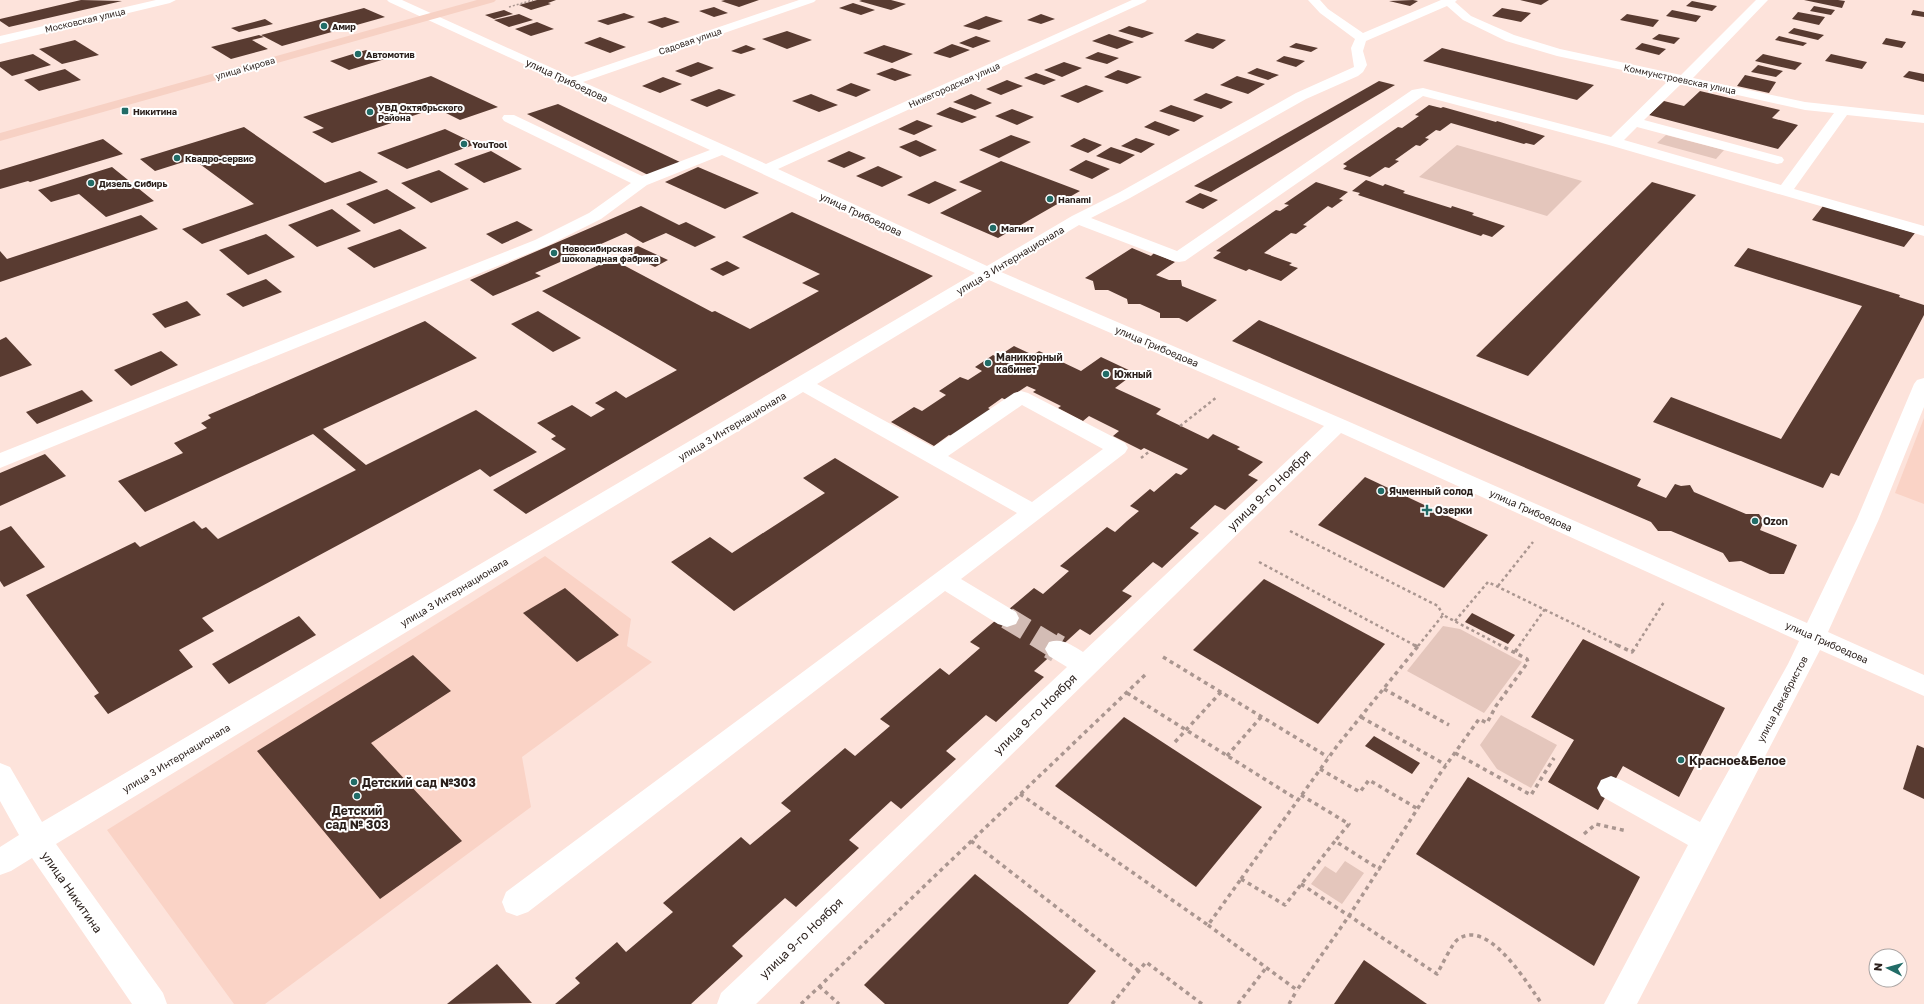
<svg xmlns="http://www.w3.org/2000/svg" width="1924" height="1004" viewBox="0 0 1924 1004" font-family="'Golos Text',sans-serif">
  <rect width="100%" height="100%" fill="#fde3db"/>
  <g fill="#fad3c6">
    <path d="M1924 418V504L1895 493Z"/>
    <path d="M545 556 631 619 627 646 652 662 522 757 531 807 265 1004H234L107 830Z"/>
  </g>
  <g fill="#e4c6bc">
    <path d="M1666 135 1724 150 1716 159 1657 143Z"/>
    <path d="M1457 145 1582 181 1547 216 1419 177Z"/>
    <path d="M1443 626 1460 629 1522 662 1484 713 1407 671Z"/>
    <path d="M1501 715 1557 745 1531 788 1497 769 1480 745Z"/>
    <path d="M1345 861 1364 873 1342 904 1311 884 1325 866 1336 873Z"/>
  </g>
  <g fill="#593b31">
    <path d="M81 0 122 1 9 27 0 21V19Z"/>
    <path d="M537 0H556L548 3 551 4 531 10 519 5Z"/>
    <path d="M725 0H759L739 7 721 1Z"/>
    <path d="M862 0H891L906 4 891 10 859 1Z"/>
    <path d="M1413 0 1418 1 1410 6 1389 1Z"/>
    <path d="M1520 0H1549L1541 5Z"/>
    <path d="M1804 0H1838L1845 1 1842 8Z"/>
    <path d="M1692 1 1717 6 1712 11 1686 6Z"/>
    <path d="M853 3 875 10 861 15 839 8Z"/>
    <path d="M1814 6 1835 10 1831 15 1810 11Z"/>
    <path d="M714 7 728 13 714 17 699 11Z"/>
    <path d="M364 8 385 17 282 46 261 35Z"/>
    <path d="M1502 8 1531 13 1521 22 1492 16Z"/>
    <path d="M504 10 513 14 494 19 485 15Z"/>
    <path d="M1672 10 1701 16 1696 22 1666 16Z"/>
    <path d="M1913 10 1924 12V17L1911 15Z"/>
    <path d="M1798 12 1825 17 1819 25 1792 19Z"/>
    <path d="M624 13 635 17 608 25 597 21Z"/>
    <path d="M519 14 533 20 509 27 494 20Z"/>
    <path d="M1041 14 1055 19 1041 24 1027 20Z"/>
    <path d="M1627 14 1659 20 1653 27 1620 20Z"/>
    <path d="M986 16 1003 21 979 30 963 26Z"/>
    <path d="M665 17 680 22 662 28 647 22Z"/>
    <path d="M265 19 273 24 239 32 231 28Z"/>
    <path d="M537 22 554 29 531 36 515 29Z"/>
    <path d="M1129 26 1154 33 1142 38 1118 31Z"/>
    <path d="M1794 28 1824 35 1818 40 1788 33Z"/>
    <path d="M787 31 812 40 787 49 762 39Z"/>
    <path d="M1197 33 1226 40 1213 49 1184 41Z"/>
    <path d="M1109 34 1134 42 1117 49 1092 41Z"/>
    <path d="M1659 34 1680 38 1674 44 1652 39Z"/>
    <path d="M259 35 264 37 252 40 268 49 231 59 211 47Z"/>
    <path d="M976 36 991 41 973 48 959 43Z"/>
    <path d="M1779 36 1807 43 1803 46 1775 40Z"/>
    <path d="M600 37 626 47 610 53 584 43Z"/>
    <path d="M1886 38 1906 42 1902 48 1882 44Z"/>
    <path d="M75 40 99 55 62 64 39 49Z"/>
    <path d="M1296 43 1318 48 1311 52 1289 47Z"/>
    <path d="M1642 43 1666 49 1659 55 1635 49Z"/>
    <path d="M952 44 970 50 950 58 933 53Z"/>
    <path d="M746 45 756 49 741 54 731 51Z"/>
    <path d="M884 45 913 54 892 63 863 53Z"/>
    <path d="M1442 48 1594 85 1577 100 1423 61Z"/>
    <path d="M366 50 385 59 349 70 330 61Z"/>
    <path d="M1098 52 1119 58 1107 64 1085 58Z"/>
    <path d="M33 54 51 65 12 76 0 67V62Z"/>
    <path d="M1763 54 1802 63 1795 70 1755 61Z"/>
    <path d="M1831 54 1867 62 1862 69 1825 61Z"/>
    <path d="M1284 56 1305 61 1296 67 1276 61Z"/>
    <path d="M698 62 714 68 691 77 675 71Z"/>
    <path d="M1064 62 1082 68 1062 77 1044 70Z"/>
    <path d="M1758 65 1783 71 1776 77 1751 72Z"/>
    <path d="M892 68 912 75 895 81 876 74Z"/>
    <path d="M1257 68 1279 75 1268 80 1247 73Z"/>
    <path d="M65 69 81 80 39 91 24 80Z"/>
    <path d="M1118 70 1142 77 1127 84 1104 77Z"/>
    <path d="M1909 71 1924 74V82L1903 77Z"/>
    <path d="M1036 73 1056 80 1044 85 1024 78Z"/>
    <path d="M1745 75 1776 82 1769 93 1737 86Z"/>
    <path d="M431 76 498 107 460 120 436 108 332 143 312 132 324 128 303 117Z"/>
    <path d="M1237 76 1265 84 1248 94 1220 85Z"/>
    <path d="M663 77 682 84 660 93 642 86Z"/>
    <path d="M1007 80 1023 86 1001 95 986 89Z"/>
    <path d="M1379 81 1395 85 1211 192 1194 186Z"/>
    <path d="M851 83 871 90 856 97 836 90Z"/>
    <path d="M1086 85 1104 91 1078 103 1060 96Z"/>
    <path d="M719 89 736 95 707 107 690 100Z"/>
    <path d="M1700 91 1780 110 1772 118 1798 125 1778 149 1649 115 1664 101 1684 106Z"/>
    <path d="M1206 93 1233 102 1221 109 1193 100Z"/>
    <path d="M811 94 838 105 819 112 792 101Z"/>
    <path d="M971 94 992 103 975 110 953 102Z"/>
    <path d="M558 104 682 163 650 176 527 114Z"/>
    <path d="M1171 105 1204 116 1194 122 1159 111Z"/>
    <path d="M1429 105 1441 108 1443 107 1496 122 1497 121 1545 136 1534 145 1526 143 1524 144 1451 123 1440 131 1436 130 1425 138 1429 139 1420 146 1416 145 1395 160 1399 161 1389 168 1385 167 1370 177 1343 169 1347 166 1343 164 1398 127 1402 128 1419 116 1415 115Z"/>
    <path d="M950 107 977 117 962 123 936 114Z"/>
    <path d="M1012 109 1034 117 1017 125 995 116Z"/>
    <path d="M917 120 933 126 914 135 898 129Z"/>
    <path d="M1155 121 1180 130 1169 136 1144 127Z"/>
    <path d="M244 127 325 183 360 171 378 182 202 244 182 229 254 204 193 159 155 171 140 159Z"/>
    <path d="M445 129 476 144 407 169 377 153Z"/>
    <path d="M1011 135 1031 142 999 158 979 150Z"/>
    <path d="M1084 138 1102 145 1088 153 1070 146Z"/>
    <path d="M1136 138 1155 144 1141 153 1121 146Z"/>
    <path d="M103 139 123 154 30 182 28 181 0 189V170Z"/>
    <path d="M916 140 937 150 920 157 899 147Z"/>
    <path d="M1111 147 1135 155 1120 164 1096 156Z"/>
    <path d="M491 151 522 169 484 183 454 164Z"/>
    <path d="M849 151 866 158 844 168 827 161Z"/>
    <path d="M1086 160 1110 169 1092 179 1069 170Z"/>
    <path d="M1001 161 1080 191 998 238 940 213 982 191 959 182Z"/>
    <path d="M878 166 903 177 882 187 856 176Z"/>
    <path d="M112 167 154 201 106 217 79 194 51 202 38 190Z"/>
    <path d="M698 167 759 193 725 209 665 182Z"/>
    <path d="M439 170 469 189 431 203 401 183Z"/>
    <path d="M1366 180 1383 186 1385 184 1405 191 1403 193 1451 208 1452 206 1474 213 1472 215 1505 226 1492 237 1483 234 1481 236 1358 195 1360 193 1352 191Z"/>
    <path d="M935 181 957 190 929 204 907 195Z"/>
    <path d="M1316 182 1348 192 1339 199 1343 200 1332 208 1328 206 1303 225 1307 226 1296 234 1291 233 1264 253 1292 263 1289 265 1298 268 1281 281 1249 269 1246 271 1213 258 1221 252 1216 251 1276 210 1280 211 1289 205 1284 204Z"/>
    <path d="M1652 182 1696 195 1528 376 1476 356Z"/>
    <path d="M387 189 416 208 374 224 346 204Z"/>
    <path d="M1200 193 1218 200 1203 209 1185 202Z"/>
    <path d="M641 206 679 225 686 222 716 237 695 247 666 233 643 243 626 233 535 273 541 276 493 296 470 280Z"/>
    <path d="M1823 206 1915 233 1904 247 1812 220Z"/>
    <path d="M332 209 361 231 317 247 288 225Z"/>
    <path d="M792 212 933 276 526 514 493 490 566 449 551 439 556 436 537 423 572 405 591 417 605 409 595 403 616 391 626 398 677 370 542 291 612 259 712 312 715 311 750 329 819 291 802 283 820 274 742 237Z"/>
    <path d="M141 215 158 229 0 282V251L7 259Z"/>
    <path d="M517 221 533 230 502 244 486 234Z"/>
    <path d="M400 229 427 248 374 268 347 248Z"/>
    <path d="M266 234 295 257 248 275 219 250Z"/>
    <path d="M638 246 668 260 655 267 625 252Z"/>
    <path d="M1132 248 1151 256 1154 253 1175 262 1156 275 1169 280H1181L1182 286 1217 300 1187 322 1179 318H1160V313L1140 304H1128L1127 299 1108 290H1095L1093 281 1085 278Z"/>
    <path d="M1748 248 1900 295 1899 297 1924 305V315L1839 476 1831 473 1823 488 1653 422 1671 397 1781 439 1862 306 1734 266Z"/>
    <path d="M727 261 740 268 723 276 710 269Z"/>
    <path d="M266 279 282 292 243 307 226 294Z"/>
    <path d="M187 301 201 315 165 328 152 314Z"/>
    <path d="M538 311 581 338 553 352 511 324Z"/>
    <path d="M1259 320 1641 479 1637 486 1666 498 1675 484 1681 486 1690 485 1694 492 1746 514H1759L1764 521 1760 530 1797 545 1784 574H1770L1741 561 1729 562 1723 553 1671 531H1658L1651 522 1232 341Z"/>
    <path d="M425 321 477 358 323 429 366 465 476 410 537 452 490 477 480 469 202 618 214 631 179 650 193 667 108 714 94 696 99 693 26 595 135 542 140 547 194 521 202 529 206 527 218 539 356 470 313 434 145 512 118 481 183 453 174 443 207 428 201 423 211 418 208 415Z"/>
    <path d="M6 337 32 365 0 377V340Z"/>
    <path d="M1014 346 1033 355 1039 351 1081 371 1101 357 1135 373 1115 388 1161 409 1156 414 1208 439 1213 434 1240 447 1237 449 1263 462 1248 475 1258 480 1225 510 1215 505 1190 528 1199 533 1162 568 1153 562 1122 591 1132 596 1090 635 1080 629 1034 671 1044 677 996 722 986 715 946 751 956 759 901 809 891 801 849 840 859 848 796 907 785 898 732 946 743 956 691 1004H555L580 983 575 978 617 942 626 952 673 912 663 903 741 837 750 845 791 811 781 803 845 748 855 756 890 726 880 719 940 668 949 675 980 648 970 642 1034 588 1043 594 1069 571 1060 566 1107 527 1115 532 1127 521 1139 511 1130 506 1150 489 1154 492 1176 473 1181 475 1188 469 1144 448 1141 450 1113 436 1119 431 1089 416 1083 421 1058 408 1061 406 1033 392 1036 390 1027 386 1006 400 1002 398 988 408 995 412 957 439 949 435 934 446 891 422 914 407 922 411 946 395 939 391 960 377 968 380 982 371 975 367 993 355 997 357Z"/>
    <path d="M161 351 178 365 131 386 114 370Z"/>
    <path d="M82 390 93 401 37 424 26 412Z"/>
    <path d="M45 454 66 476 0 506V473Z"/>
    <path d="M835 458 899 497 734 611 671 562 710 537 732 553 825 493 803 478Z"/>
    <path d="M1365 477 1488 535 1444 588 1318 525Z"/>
    <path d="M11 526 45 567 4 587 0 581V531Z"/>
    <path d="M1264 579 1385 644 1318 724 1193 650Z"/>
    <path d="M565 588 619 635 577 662 523 613Z"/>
    <path d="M1472 613 1515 635 1508 644 1465 622Z"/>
    <path d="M299 616 316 635 229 684 212 664Z"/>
    <path d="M1583 639 1725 708 1679 797 1623 766 1598 810 1548 782 1574 740 1531 717Z"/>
    <path d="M413 655 451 691 371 743 462 841 380 899 257 751Z"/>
    <path d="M1124 717 1262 807 1196 887 1055 786Z"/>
    <path d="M1374 736 1420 763 1412 774 1365 746Z"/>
    <path d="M1917 745 1924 748V799L1903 789Z"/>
    <path d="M1468 777 1640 877 1594 966 1416 854Z"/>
    <path d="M975 874 1096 971 1068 1004H885L864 985Z"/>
    <path d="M1364 960 1427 1004H1334Z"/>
    <path d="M497 964 532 1003 447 1004Z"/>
  </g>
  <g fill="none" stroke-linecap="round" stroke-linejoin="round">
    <path stroke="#d3bcb5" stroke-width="22" stroke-dasharray="22 11" stroke-linecap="butt" d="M1007 618 1053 646"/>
    <path stroke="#d3bcb5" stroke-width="28" stroke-dasharray="28 14" stroke-linecap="butt" d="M1051 645 1058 649"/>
    <path stroke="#aa9690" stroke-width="1.5" stroke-dasharray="2 2" stroke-linecap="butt" d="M509 7 533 0"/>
    <g stroke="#aa9690" stroke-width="2.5" stroke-dasharray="3 3" stroke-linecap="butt">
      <path d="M1180 426 1217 397"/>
      <path d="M1141 458 1150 451"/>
      <path d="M1290 531 1438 606 1443 615"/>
      <path d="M1259 562 1416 646"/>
      <path d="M1498 586 1533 542"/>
      <path d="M1455 621 1488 582 1619 646"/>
      <path d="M1418 646 1443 615 1502 646"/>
      <path d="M1519 646 1545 609"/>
      <path d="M1636 646 1664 602"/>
    </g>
    <g stroke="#aa9690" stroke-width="3.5" stroke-dasharray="4 4" stroke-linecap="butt">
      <path d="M1414 645 1418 647"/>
      <path d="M1617 645 1632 652 1637 645"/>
      <path d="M1515 652 1520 645"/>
      <path d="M1163 657 1328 757"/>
      <path d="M1384 689 1449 725"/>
      <path d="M1127 693 1298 800"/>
      <path d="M1361 717 1446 765"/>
      <path d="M1175 742 1221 692"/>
      <path d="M1455 753 1531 795 1554 758"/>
      <path d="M1227 756 1261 717"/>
      <path d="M1320 769 1360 792 1369 780 1418 809"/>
      <path d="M1020 794 1208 925 1241 879"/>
      <path d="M1301 795 1349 824 1335 841"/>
      <path d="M1584 834 1596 824 1627 831"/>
      <path d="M971 841 1139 971"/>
      <path d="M1241 879 1285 905 1335 841 1379 869 1439 775 1479 719 1487 723 1496 706 1528 662 1527 659 1500 645"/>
      <path d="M1241 879 1337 746 1419 645"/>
      <path d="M1301 884 1437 974C1441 967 1452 944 1457 940 1488 916 1528 985 1542 1004"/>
      <path d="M1208 925 1297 990 1349 916 1379 869"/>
      <path d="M819 986 839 1004"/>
      <path d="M801 1004 1145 675"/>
      <path d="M1112 1004 1146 962 1202 1004"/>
      <path d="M1238 1004 1266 968"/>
      <path d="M1289 1004 1297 990"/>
    </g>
    <g fill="#fff" fill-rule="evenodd">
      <path d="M156 0H176L170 3 0 44V36Z"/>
      <path d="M387 0H402L572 77 799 0H816L814 2 583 82 766 164 1132 0H1147L1145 2 778 169 987 266 1072 216 1120 192 1296 93 1354 67 1351 48 1355 39 1320 13 1308 0H1320L1328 9 1363 33 1441 0H1457L1455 2 1471 16 1514 35 1560 49 1681 75 1756 0H1768L1693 78 1805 102 1924 115V123L1847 115 1794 189 1924 226V236L1609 145 1423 96 1185 261 1179 262 1173 261 1079 225 1001 272 1345 420 1807 623 1857 519 1914 384 1917 380 1924 378V407L1879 519 1828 632 1924 675V696L1820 650 1637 1004H1604L1688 845 1601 796 1597 788 1601 780 1611 776 1621 780 1700 822 1788 664 1799 641 1341 433 756 1004H717L721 993 1067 667 1049 656 1045 649 1049 642C1063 638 1071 645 1083 652L1324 426 989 280 817 384 933 447 1014 393 1021 391 1028 393 1125 443 1128 448 1125 453 961 579 1016 612 1019 618 1016 624 1007 627 998 624 945 591 528 912 517 916 506 912 502 902 506 892 1017 513 803 392 56 844 163 993 167 1004H132L32 858 11 871 0 875V847L19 835 0 801V763L10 767 42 822 975 273 722 155 647 185 601 219 547 246 0 468V453L535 240 589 213 631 183 504 121 502 118 504 115H514L642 176 710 150 389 2ZM1447 6 1463 20 1506 41 1557 56 1669 80 1611 137 1423 88 1412 90 1177 251 1091 218 1130 198 1306 99 1358 76 1363 72 1367 65 1363 51 1366 41ZM1684 83 1805 110 1834 113 1781 185 1624 140 1637 127 1777 164 1782 163 1784 160 1782 157 1644 120 1680 85ZM1022 405 1103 449 1032 502 948 456Z"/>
    </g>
    <path fill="#f7d1c4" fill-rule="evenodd" d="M477 0H496L494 2 0 141V133Z"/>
  </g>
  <g fill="#216c67" stroke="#fff" stroke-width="1.5">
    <circle cx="324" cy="26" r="4"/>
    <circle cx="358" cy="54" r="4"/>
    <rect x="121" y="107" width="8" height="8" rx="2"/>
    <circle cx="370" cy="112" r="4"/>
    <circle cx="464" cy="144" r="4"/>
    <circle cx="177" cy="158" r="4"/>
    <circle cx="91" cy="183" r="4"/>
    <circle cx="1050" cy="199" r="4"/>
    <circle cx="993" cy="228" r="4"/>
    <circle cx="554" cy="253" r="4"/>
    <circle cx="988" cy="363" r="4"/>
    <circle cx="1106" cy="374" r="4"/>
    <circle cx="1381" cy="491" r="4"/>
    <path d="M1425 504h4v4h4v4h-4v4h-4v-4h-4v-4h4z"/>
    <circle cx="1755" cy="521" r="4"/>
    <circle cx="1681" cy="760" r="4"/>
    <circle cx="354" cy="782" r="4"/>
    <circle cx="357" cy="796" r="4"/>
  </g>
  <g text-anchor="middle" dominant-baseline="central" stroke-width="4" stroke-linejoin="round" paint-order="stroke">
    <g font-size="9" fill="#2a1f1b" stroke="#fff">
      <text transform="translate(85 20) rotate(-13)">Московская улица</text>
      <text transform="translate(690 41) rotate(-19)">Садовая улица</text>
      <text transform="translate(245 68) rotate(-16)">улица Кирова</text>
      <text transform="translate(1680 79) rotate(12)">Коммунстроевская улица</text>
      <text transform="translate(954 85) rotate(-24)">Нижегородская улица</text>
    </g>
    <g font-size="9" font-weight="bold" fill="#2a1f1b" stroke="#fff" text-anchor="start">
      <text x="332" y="26">Амир</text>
      <text x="366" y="54">Автомотив</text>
      <text x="378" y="107">УВД Октябрьского<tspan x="378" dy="10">Района</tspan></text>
      <text x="133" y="111">Никитина</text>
      <text x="472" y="144">YouTool</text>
      <text x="185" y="158">Квадро-сервис</text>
      <text x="99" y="183">Дизель Сибирь</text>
      <text x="1058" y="199">Hanami</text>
      <text x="1001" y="228">Магнит</text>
      <text x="562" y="248">Новосибирская<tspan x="562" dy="10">шоколадная фабрика</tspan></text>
    </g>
    <g font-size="10" fill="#2a1f1b" stroke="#fff">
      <text transform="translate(567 80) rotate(25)">улица Грибоедова</text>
      <text transform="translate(861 214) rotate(25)">улица Грибоедова</text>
      <text transform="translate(1010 260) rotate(-31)">улица 3 Интернационала</text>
      <text transform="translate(1157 346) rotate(23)">улица Грибоедова</text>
      <text transform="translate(732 426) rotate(-31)">улица 3 Интернационала</text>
      <text transform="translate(1531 510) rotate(24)">улица Грибоедова</text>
      <text transform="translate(454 592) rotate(-31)">улица 3 Интернационала</text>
      <text transform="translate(1827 642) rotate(24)">улица Грибоедова</text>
      <text transform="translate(1782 699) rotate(-62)">улица Декабристов</text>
      <text transform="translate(176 758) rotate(-31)">улица 3 Интернационала</text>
    </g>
    <g font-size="10" font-weight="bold" fill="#2a1f1b" stroke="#fff" text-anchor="start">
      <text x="996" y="357">Маникюрный<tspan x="996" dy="12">кабинет</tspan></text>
      <text x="1114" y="374">Южный</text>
      <text x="1389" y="491">Ячменный солод</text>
      <text x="1435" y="510">Озерки</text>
      <text x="1763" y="521">Ozon</text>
    </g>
    <g font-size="12" fill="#2a1f1b" stroke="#fff">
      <text transform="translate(1269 490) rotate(-44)">улица 9-го Ноября</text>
      <text transform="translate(1035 714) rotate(-44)">улица 9-го Ноября</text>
      <text transform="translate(72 892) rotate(55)">улица Никитина</text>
      <text transform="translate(801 938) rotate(-44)">улица 9-го Ноября</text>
    </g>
    <g font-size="12" font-weight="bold" fill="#2a1f1b" stroke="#fff" text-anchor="start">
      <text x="1689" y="760">Красное&amp;Белое</text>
      <text x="362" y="782">Детский сад №303</text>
      <text x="357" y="810" text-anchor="middle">Детский<tspan x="357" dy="14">сад № 303</tspan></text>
    </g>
  </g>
  <g transform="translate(1888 968) rotate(276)"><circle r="19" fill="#ffffff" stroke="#aaa5a4"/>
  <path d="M0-3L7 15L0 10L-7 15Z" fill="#216c67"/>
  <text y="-6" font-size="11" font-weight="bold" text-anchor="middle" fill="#2a1f1b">N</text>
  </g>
</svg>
